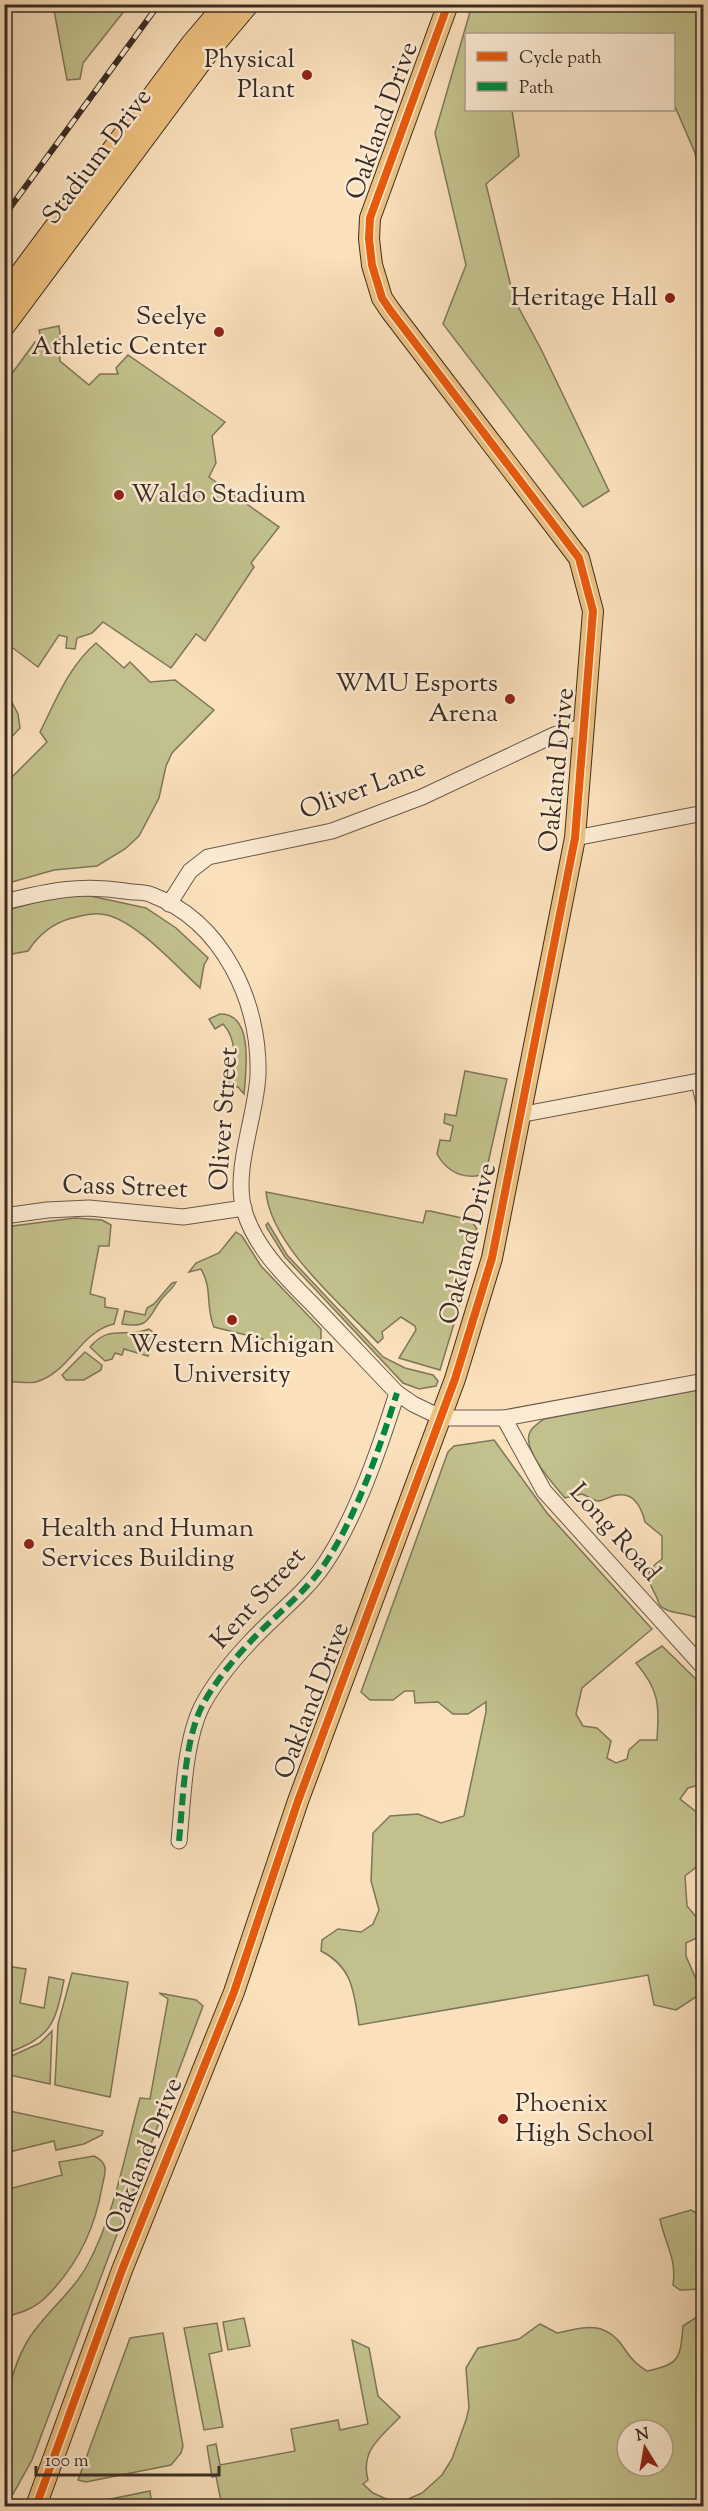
<svg xmlns="http://www.w3.org/2000/svg" width="708" height="2511" viewBox="0 0 708 2511" font-family="'Sorts Mill Goudy',serif">
  <rect width="100%" height="100%" fill="#fae0bb"/>
  <filter id="stains"><feTurbulence type="fractalNoise" baseFrequency=".00333" numOctaves="4"/><feColorMatrix values="0 0 0 0 .2 0 0 0 0 .09 0 0 0 0 .02 0 0 0 .5 -.17"/></filter>
  <radialGradient id="worn" r=".72"><stop offset=".6" stop-color="#630" stop-opacity="0"/><stop offset="1" stop-color="#630" stop-opacity=".3"/></radialGradient>
  <g fill="#c2c18d" stroke="#7e765a" stroke-width="1.5" fill-rule="evenodd">
    <path d="M53 5H129L83 63 80 79 67 80Z"/>
    <path d="M472 5H703V192L695 153 674 104V34H466V110H512L519 156 486 184 514 299 541 349 609 491 583 507 443 324 466 265 435 133Z"/>
    <path d="M59 326 61 339 53 341 54 350H59L60 361 89 385 100 374H118L116 368 128 355 225 422 212 436 216 463 209 477 279 527 251 563 254 567 205 641 196 634 171 668 103 622 92 633 77 638 75 649 66 648 67 637 59 635 38 667 5 642V383L35 342H42L39 330Z"/>
    <path d="M96 643 124 668 130 662 150 682 175 680 214 710 172 753 166 766 159 798 139 836 125 849 97 866 54 870 5 884V784L47 742 40 732C56 700 69 666 96 643Z"/>
    <path d="M4 687 18 714 20 728 5 744Z"/>
    <path d="M86 895 146 908 176 928 208 958 204 965 200 988C177 967 131 915 100 914 91 913 81 916 72 918 53 923 39 934 28 951L7 955 5 959V911C32 903 57 896 86 895Z"/>
    <path d="M220 1014C254 1013 246 1071 244 1094L238 1087H229V1081L233 1080C235 1061 237 1039 223 1024L215 1029 209 1019Z"/>
    <path d="M465 1071 507 1079 488 1163 483 1175C463 1179 447 1172 437 1154L440 1140 450 1141 453 1126 444 1123 445 1114 456 1116Z"/>
    <path d="M266 1192 423 1223 426 1211H430L471 1220 477 1229 475 1232 471 1267 440 1370 399 1358 416 1330 415 1326 401 1317 382 1332 383 1338 378 1343C342 1305 271 1246 266 1192Z"/>
    <path d="M75 1218 102 1220 111 1225 109 1246H99L90 1294 105 1298V1307L118 1309 114 1324C81 1331 69 1373 36 1382 27 1384 17 1381 8 1382L4 1379 5 1227Z"/>
    <path d="M268 1223 287 1255 383 1357 405 1368 433 1375 438 1381 436 1386 419 1389 403 1383 285 1257 267 1228 266 1225Z"/>
    <path d="M236 1232 242 1236 261 1266 321 1329V1340L310 1351 214 1327C205 1306 213 1289 201 1269L189 1272 196 1263 219 1253Z"/>
    <path d="M176 1282C172 1290 165 1294 160 1301 147 1320 149 1328 122 1324L125 1311 145 1315 147 1308 154 1304 172 1283Z"/>
    <path d="M149 1329 154 1333 148 1356 124 1349 122 1355 115 1353 112 1359 105 1361 90 1347C110 1323 126 1339 149 1329Z"/>
    <path d="M85 1352 102 1365 101 1370 84 1380H66L62 1375Z"/>
    <path d="M703 1389V1483C698 1493 692 1504 703 1512V1646V1634L697 1618C686 1613 674 1614 665 1609 659 1606 659 1604 657 1598 648 1579 641 1574 662 1559V1536L645 1522C641 1506 633 1490 613 1496 608 1498 604 1500 599 1501 593 1501 588 1496 582 1494L565 1498C554 1485 521 1449 530 1432 532 1427 540 1422 544 1419Z"/>
    <path d="M494 1440 547 1513 652 1629 582 1688 576 1714 583 1726 597 1728 611 1741 607 1758 616 1763 627 1759 629 1750 640 1740H657C659 1705 660 1691 636 1663L662 1646 703 1686V1784L688 1788 680 1799 703 1817V1862L685 1876 687 1906 703 1925V1935L686 1943V1956L702 1993 676 2010 654 2005 648 1975 359 2025C354 1993 353 1967 321 1951L322 1940 338 1929 361 1932 373 1924 379 1910 371 1881 373 1833 390 1816 418 1814 441 1823 464 1816 486 1712V1702L468 1714H453L438 1702 415 1703 414 1691H405L393 1700H370L361 1692 448 1452 454 1446Z"/>
    <path d="M6 1966 26 1969 20 2003 44 2008 49 1977 64 1980C55 2026 51 2037 5 2054Z"/>
    <path d="M72 1973 128 1982 110 2097 55 2085 58 2024Z"/>
    <path d="M159 1993 196 2000 203 2006 32 2460 13 2494 5 2491C4 2439 0 2387 28 2340 45 2313 73 2292 88 2264 115 2213 125 2154 140 2098L150 2099 168 1999Z"/>
    <path d="M52 2031 50 2084 5 2074V2059L40 2043Z"/>
    <path d="M5 2110 103 2131 102 2135 84 2144 56 2150 54 2141 5 2153Z"/>
    <path d="M94 2156C110 2164 105 2172 102 2187 95 2229 76 2267 46 2297 34 2309 20 2313 5 2317V2190L62 2175 59 2162Z"/>
    <path d="M691 2210 703 2217V2289L680 2290 673 2285C677 2258 665 2244 660 2219Z"/>
    <path d="M703 2313V2506H222L216 2476 212 2477 207 2446 216 2444 220 2465 295 2451 291 2429 338 2420 340 2430 368 2424 352 2340 369 2348 378 2396 400 2417C381 2437 360 2450 368 2480L363 2484 373 2493 393 2502 406 2500 422 2493 442 2475 452 2459 466 2420 469 2408 466 2368 478 2348 519 2339 540 2324 557 2333C585 2327 605 2320 624 2348 631 2359 636 2364 647 2371 680 2364 680 2359 683 2326ZM627 2430H663V2466H627Z"/>
    <path d="M244 2318 250 2346 228 2350 223 2322Z"/>
    <path d="M217 2323 222 2351 209 2354 223 2427 204 2430 184 2328Z"/>
    <path d="M163 2333 183 2446 181 2453 171 2465 86 2482 78 2480 130 2338Z"/>
    <path d="M150 2491 152 2506H76Z"/>
  </g>
  <g fill="none" stroke-linecap="round" stroke-linejoin="round">
    <defs>
      <g id="minor">
        <path d="M575 838 704 813"/>
        <path d="M4 902C48 891 80 884 125 891 133 893 144 891 152 895 223 922 260 1002 258 1075 256 1117 233 1169 244 1210 256 1251 290 1281 319 1311 345 1338 371 1366 397 1393L413 1404 442 1418H504L704 1381"/>
        <path d="M169 904 190 871 208 857 332 831 422 797 554 735 585 726"/>
        <path d="M699 1081 704 1104"/>
        <path d="M519 1115 704 1080"/>
        <path d="M4 1216 47 1210 89 1208 183 1217 244 1208"/>
        <path d="M504 1418 544 1491 704 1668"/>
        <path d="M179 1841C183 1802 184 1742 202 1706 214 1683 233 1660 251 1641 275 1615 304 1594 324 1565 356 1518 380 1447 397 1393"/>
      </g>
      <g id="major">
        <path d="M4 295 191 44 225 4"/>
        <path d="M4 327 211 49 249 4"/>
        <path d="M36 2506 122 2270 234 1992 298 1801 455 1379 492 1258 575 838 593 611 579 558 390 310 382 298 372 265 369 239 370 218 448 4"/>
      </g>
    </defs>
    <use href="#minor" stroke="#69594b" stroke-width="17"/>
    <use href="#major" stroke="#392c26" stroke-width="22"/>
    <use href="#minor" stroke="#fcebd3" stroke-width="15"/>
    <use href="#major" stroke="#edc07e" stroke-width="20"/>
    <defs>
      <path id="rail" d="M4 216 159 4"/>
    </defs>
    <use href="#rail" stroke="#392c26" stroke-width="6"/>
    <use href="#rail" stroke="#fcebd3" stroke-width="4" stroke-dasharray="11" stroke-linecap="butt"/>
    <path stroke="#00873e" stroke-width="6" stroke-dasharray="12 6" stroke-linecap="butt" d="M179 1841C183 1802 184 1742 202 1706 214 1683 233 1660 251 1641 275 1615 304 1594 324 1565 356 1518 380 1447 397 1393"/>
    <defs>
      <path id="cycleway" d="M36 2506 122 2270 234 1992 298 1801 455 1379 492 1258 575 838 593 611 579 558 390 310 382 298 372 265 369 239 370 218 448 4"/>
    </defs>
    <use href="#cycleway" stroke="#fcebd3" stroke-width="11"/>
    <use href="#cycleway" stroke="#e8590c" stroke-width="8"/>
  </g>
  <g fill="#8f2418" stroke="#fcebd3" stroke-width="2">
    <circle cx="307" cy="75" r="6"/>
    <circle cx="670" cy="298" r="6"/>
    <circle cx="219" cy="332" r="6"/>
    <circle cx="119" cy="495" r="6"/>
    <circle cx="510" cy="699" r="6"/>
    <circle cx="232" cy="1320" r="6"/>
    <circle cx="29" cy="1544" r="6"/>
    <circle cx="503" cy="2119" r="6"/>
  </g>
  <g text-anchor="middle" dominant-baseline="central" stroke-width="5" stroke-linejoin="round" paint-order="stroke">
    <g font-size="26" fill="#392c26" stroke="#fcebd3" text-anchor="end">
      <text x="295" y="60">Physical<tspan x="295" dy="30">Plant</tspan></text>
      <text x="658" y="298">Heritage Hall</text>
      <text x="207" y="317">Seelye<tspan x="207" dy="30">Athletic Center</tspan></text>
      <text x="131" y="495" text-anchor="start">Waldo Stadium</text>
      <text x="498" y="684">WMU Esports<tspan x="498" dy="30">Arena</tspan></text>
      <text x="232" y="1345" text-anchor="middle">Western Michigan<tspan x="232" dy="30">University</tspan></text>
      <text x="41" y="1529" text-anchor="start">Health and Human<tspan x="41" dy="30">Services Building</tspan></text>
      <text x="515" y="2104" text-anchor="start">Phoenix<tspan x="515" dy="30">High School</tspan></text>
    </g>
    <g font-size="26" fill="#392c26" stroke="#fcebd3">
      <text transform="translate(383 121) rotate(-70)">Oakland Drive</text>
      <text transform="translate(98 157) rotate(-53)">Stadium Drive</text>
      <text transform="translate(558 770) rotate(-84)">Oakland Drive</text>
      <text transform="translate(363 790) rotate(-20)">Oliver Lane</text>
      <text transform="translate(225 1119) rotate(-86)">Oliver Street</text>
      <text transform="translate(125 1188) rotate(2)">Cass Street</text>
      <text transform="translate(469 1244) rotate(-76)">Oakland Drive</text>
      <text transform="translate(614 1533) rotate(48)">Long Road</text>
      <text transform="translate(259 1599) rotate(-48)">Kent Street</text>
      <text transform="translate(313 1701) rotate(-69)">Oakland Drive</text>
      <text transform="translate(145 2156) rotate(-68)">Oakland Drive</text>
    </g>
  </g>
  <rect width="708" height="2511" fill="none" stroke="#fae0bb" stroke-width="24"/>
  <rect x="6" y="6" width="696" height="2499" fill="none" stroke="#392c26" stroke-width="3"/>
  <rect x="12" y="12" width="684" height="2487" fill="none" stroke="#392c26" stroke-width="1.5"/>
  <rect x="465" y="33" width="210" height="78" fill="#fcebd3" stroke="#ae9f8e" stroke-width="1.5"/>
  <rect x="477" y="52" width="30" height="9" fill="#e8590c" stroke="#ae9f8e" stroke-width="1.5"/>
  <text x="519" y="63" font-size="18" fill="#392c26">Cycle path</text>
  <rect x="477" y="82" width="30" height="9" fill="#00873e" stroke="#ae9f8e" stroke-width="1.5"/>
  <text x="519" y="93" font-size="18" fill="#392c26">Path</text>
  <g transform="translate(645 2448) rotate(349)"><circle r="28" fill="#fcebd3" stroke="#ae9f8e" stroke-width="1.5"/>
  <path d="M0-4.5L10 22L0 15L-10 22Z" fill="#8f2418"/>
  <text y="-9" font-size="16" font-weight="bold" text-anchor="middle" fill="#392c26">N</text>
  </g>
  <path d="M36 2466v9h183v-9" fill="none" stroke="#392c26" stroke-width="3"/>
  <text x="45" y="2466" font-size="18" fill="#392c26" stroke="#fcebd3" stroke-width="4.5" paint-order="stroke">100 m</text>
  <rect width="100%" height="100%" filter="url(#stains)"/>
  <rect width="100%" height="100%" fill="url(#worn)"/>
</svg>
